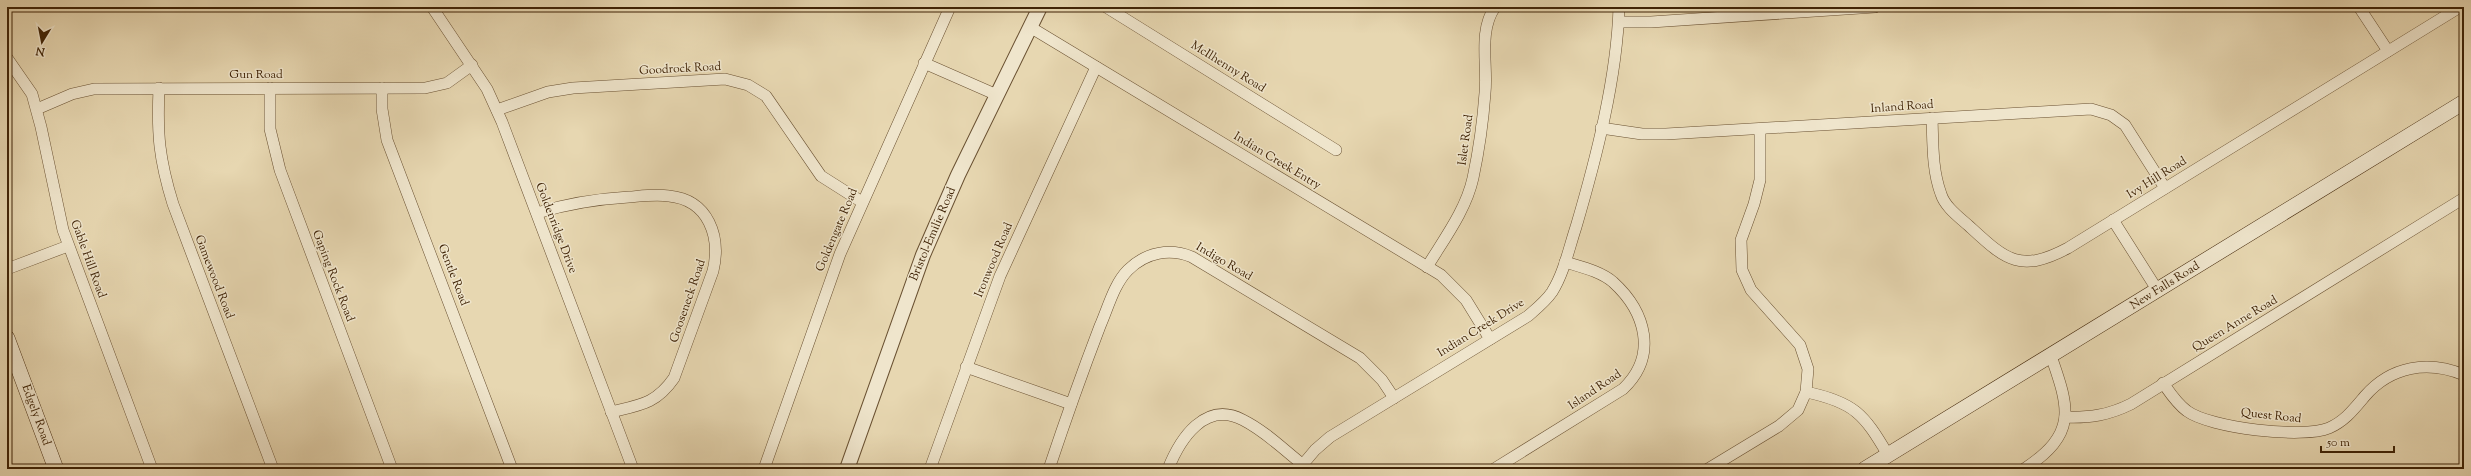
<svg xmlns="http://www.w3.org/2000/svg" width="2471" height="476" viewBox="0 0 2471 476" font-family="'Sorts Mill Goudy',serif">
  <rect width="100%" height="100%" fill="#e7d7b1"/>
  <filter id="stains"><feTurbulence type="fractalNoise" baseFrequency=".005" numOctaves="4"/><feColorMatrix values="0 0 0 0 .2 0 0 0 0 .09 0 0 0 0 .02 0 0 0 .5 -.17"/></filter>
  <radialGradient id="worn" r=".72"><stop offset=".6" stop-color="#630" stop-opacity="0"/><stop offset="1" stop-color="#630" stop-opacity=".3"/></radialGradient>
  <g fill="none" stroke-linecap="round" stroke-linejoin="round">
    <defs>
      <g id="minor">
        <path d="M432 7 487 89 502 122 633 469"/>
        <path d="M1106 7 1336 150"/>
        <path d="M2359 7 2388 51"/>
        <path d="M1619 22H1651L1875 7"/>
        <path d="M1030 27 1441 275 1466 300 1490 339"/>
        <path d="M7 58 32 94 41 127 63 230 152 469"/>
        <path d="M924 63 997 95"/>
        <path d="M159 88C157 134 159 159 173 204L273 469"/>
        <path d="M270 88V129L280 170 392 469"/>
        <path d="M382 88V109L387 140 512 469"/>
        <path d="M37 109 72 94 94 89 425 88 447 83 472 65"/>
        <path d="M497 110 548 92 573 88 725 79 748 85 766 96 821 176 862 202"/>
        <path d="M1932 118C1933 143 1932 170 1941 194 1945 207 1959 217 1969 226 2005 259 2019 274 2068 248L2460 7"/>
        <path d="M1601 128 1642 134H1666L2091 109 2111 115 2125 125 2165 188"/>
        <path d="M537 213C569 203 596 199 629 197 642 196 656 194 669 196 709 200 721 237 713 271L674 378C656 404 640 405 611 412"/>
        <path d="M2113 220 2158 291"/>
        <path d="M1427 267C1444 239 1466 210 1473 178 1479 150 1483 121 1485 93 1488 66 1478 31 1495 7"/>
        <path d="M7 269 68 246"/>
        <path d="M966 367 1071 404"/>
        <path d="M2163 383C2170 393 2177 404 2187 411 2210 428 2303 439 2329 428 2345 421 2354 409 2365 396 2391 366 2428 360 2464 375"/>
        <path d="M1806 392C1854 402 1864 414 1888 455"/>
        <path d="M2065 417C2090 418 2109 415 2131 404L2464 198"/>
        <path d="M764 469 840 254 950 7"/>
        <path d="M930 469 1000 276 1096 67"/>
        <path d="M1049 469C1065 421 1082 373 1100 326 1108 308 1114 284 1128 270 1146 252 1170 248 1192 257L1360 358 1382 380 1394 398"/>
        <path d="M1168 469C1180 439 1205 400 1243 420 1265 431 1283 449 1302 464"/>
        <path d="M1299 469 1315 450 1330 437 1528 316C1536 309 1546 301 1552 292 1564 273 1569 248 1576 227 1596 159 1617 78 1619 7"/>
        <path d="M1494 469 1623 389C1658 356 1646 312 1613 282 1600 271 1581 267 1565 262"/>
        <path d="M1708 469 1779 426 1798 410 1806 392 1808 369 1800 345 1751 290 1742 270 1741 240 1754 204 1760 180V129"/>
        <path d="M2024 469C2077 434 2070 410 2051 356"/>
      </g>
      <path id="tertiary" d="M847 469 923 255 958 175 1040 7"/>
      <g id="secondary">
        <path d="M7 338 56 469"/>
        <path d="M1865 469 2464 102"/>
      </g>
    </defs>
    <use href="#minor" stroke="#695031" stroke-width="12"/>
    <use href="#tertiary" stroke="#695031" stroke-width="16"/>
    <use href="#secondary" stroke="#3f2306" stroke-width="16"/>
    <use href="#minor" stroke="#efe5cc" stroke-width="11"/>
    <use href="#tertiary" stroke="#efe5cc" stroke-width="14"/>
    <use href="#secondary" stroke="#efe5cc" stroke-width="15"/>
  </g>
  <g text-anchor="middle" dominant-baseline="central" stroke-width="3" stroke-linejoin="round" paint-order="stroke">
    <g font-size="12" fill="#3f2306" stroke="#efe5cc">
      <text transform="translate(1228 67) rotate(32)">McIlhenny Road</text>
      <text transform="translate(680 69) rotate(-3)">Goodrock Road</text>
      <text x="256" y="75">Gun Road</text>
      <text transform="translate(1902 107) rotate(-4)">Inland Road</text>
      <text transform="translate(1466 140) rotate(-82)">Islet Road</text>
      <text transform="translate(1277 161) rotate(31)">Indian Creek Entry</text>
      <text transform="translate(2157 178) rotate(-32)">Ivy Hill Road</text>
      <text transform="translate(556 228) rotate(69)">Goldenridge Drive</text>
      <text transform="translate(837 230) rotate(-67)">Goldengate Road</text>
      <text transform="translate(933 234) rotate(-67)">Bristol-Emilie Road</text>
      <text transform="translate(88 259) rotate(70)">Gable Hill Road</text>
      <text transform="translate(994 260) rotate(-67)">Ironwood Road</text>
      <text transform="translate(1224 262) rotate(30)">Indigo Road</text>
      <text transform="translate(453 275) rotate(69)">Gentle Road</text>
      <text transform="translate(333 276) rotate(69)">Gaping Rock Road</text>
      <text transform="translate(214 277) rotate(69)">Gamewood Road</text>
      <text transform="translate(2165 286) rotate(-32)">New Falls Road</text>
      <text transform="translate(688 301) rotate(-71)">Gooseneck Road</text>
      <text transform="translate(2235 324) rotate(-31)">Queen Anne Road</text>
      <text transform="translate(1481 328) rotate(-32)">Indian Creek Drive</text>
      <text transform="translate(1595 390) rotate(-34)">Island Road</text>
      <text transform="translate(36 415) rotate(70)">Edgely Road</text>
      <text transform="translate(2271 416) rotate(6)">Quest Road</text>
    </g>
  </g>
  <rect width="2471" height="476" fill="none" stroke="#e7d7b1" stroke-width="24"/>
  <rect x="8" y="8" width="2455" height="460" fill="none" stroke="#3f2306" stroke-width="2"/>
  <rect x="12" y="12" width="2447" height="452" fill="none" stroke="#3f2306"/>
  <g transform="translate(42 42) rotate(190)" stroke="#efe5cc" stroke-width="3" paint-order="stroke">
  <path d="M0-3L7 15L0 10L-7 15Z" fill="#3f2306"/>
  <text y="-6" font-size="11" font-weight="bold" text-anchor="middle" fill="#3f2306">N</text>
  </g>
  <path d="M2321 446v6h73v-6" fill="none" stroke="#3f2306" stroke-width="2"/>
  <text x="2327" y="446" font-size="12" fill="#3f2306" stroke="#efe5cc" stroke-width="3" paint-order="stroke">50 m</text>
  <rect width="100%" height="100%" filter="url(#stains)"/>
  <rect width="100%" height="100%" fill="url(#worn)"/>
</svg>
